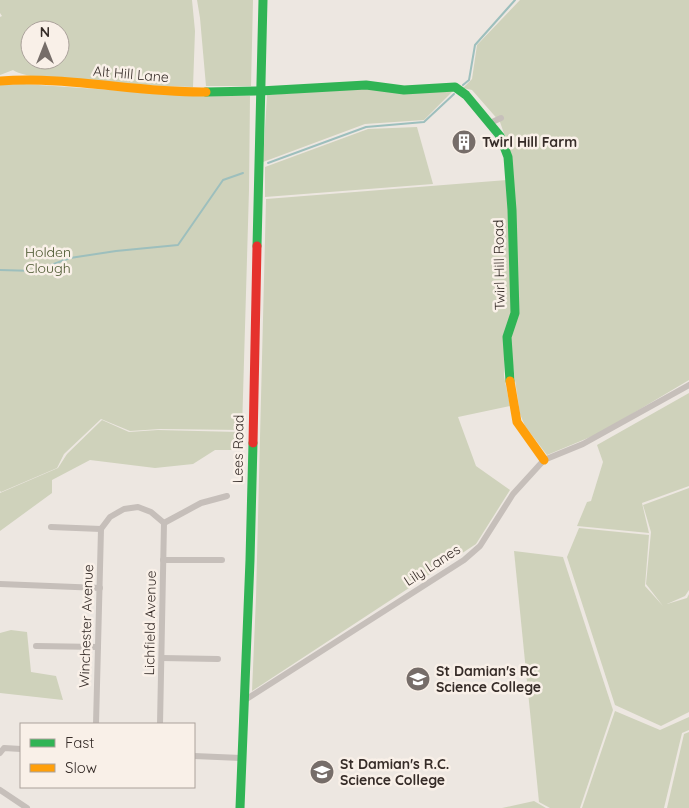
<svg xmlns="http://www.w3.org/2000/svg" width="689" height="808" viewBox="0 0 689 808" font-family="Quicksand,sans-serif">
  <rect width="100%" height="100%" fill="#ede7e1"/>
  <g fill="#cfd2bb" fill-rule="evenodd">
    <path d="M0 0H192L195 31 193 87C153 86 113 83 73 80 58 79 25 78 13 70L0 75V17L2 16 0 13ZM30 30H60V60H30Z"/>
    <path d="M197 0H253L251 86H206L200 18Z"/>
    <path d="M520 0H689V380L600 433 547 455 525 426 520 414 509 339 519 313 511 154 500 122 472 90 463 88 472 79 477 45Z"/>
    <path d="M24 84 198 96H250L249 190 242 430 160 429 130 431 101 419 64 454 57 468 1 492 0 491V85Z"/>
    <path d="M368 88 454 90 424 120 365 124 263 162 267 95Z"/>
    <path d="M417 127 433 184 265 197V167L368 129Z"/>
    <path d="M507 180 512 312 505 335 504 376 510 406 458 417 476 466 510 490 476 544 252 691 256 597 266 199Z"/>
    <path d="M689 393V486L642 503 649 533 577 526 587 502 591 501 603 462 597 445Z"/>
    <path d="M102 420 129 432 158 430 238 432 241 450H215L193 464 155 468 90 460 52 480V493L0 531V493L58 468 67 454Z"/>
    <path d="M689 488V590L685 596 667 604 687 598 689 594V712L661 726 615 705 567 557 579 528 649 535 645 586 663 606 646 584 651 532 643 505Z"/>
    <path d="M514 551 563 557 613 710 580 808H550L539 802Z"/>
    <path d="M11 630 27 632 31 672 56 676 63 700 0 693V633Z"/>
    <path d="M615 711 660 730 689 717V730L682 733 664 808H582Z"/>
    <path d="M689 732V808H667L684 734Z"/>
    <path d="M534 801 546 808H502Z"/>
  </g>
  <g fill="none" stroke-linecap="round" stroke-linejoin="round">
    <g stroke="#9dbfbd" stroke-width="2">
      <path d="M463 85 469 80 475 45 515 0"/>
      <path d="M268 163 366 127 424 122 454 94"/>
      <path d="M0 270 35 271 70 258 116 251 178 245 223 180 243 173"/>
    </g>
    <g stroke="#c6bfba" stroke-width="6">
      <path d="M490 123 501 118"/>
      <path d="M51 527 101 529 110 517 124 509 138 507 151 512 164 523 201 503 227 496"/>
      <path d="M163 560H222"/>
      <path d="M0 584 100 588"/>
      <path d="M36 646 98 647"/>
      <path d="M162 658 218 659"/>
      <path d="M245 700 464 560 480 546 513 494 544 460 583 444 689 385"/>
      <path d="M96 724 101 529"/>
      <path d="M160 724 164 523"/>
      <path d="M0 753 4 748 21 749"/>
      <path d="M194 756 241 758"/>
      <path d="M0 790 27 808"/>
    </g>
    <g stroke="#30b455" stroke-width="9">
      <path d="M206 92 260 91 366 85 404 90 455 87 466 95 500 136 508 157 512 210 515 313 507 337 510 381"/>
      <path d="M257 246 263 0"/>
      <path d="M240 808 250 560 253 443"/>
    </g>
    <g stroke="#ff9f0a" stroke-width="9">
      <path d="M0 81C69 76 137 93 206 92"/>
      <path d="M510 381 517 422 544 460"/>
    </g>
    <path stroke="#e5322d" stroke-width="9" d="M253 443 257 246"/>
  </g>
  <defs>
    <symbol id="building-disc" viewBox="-11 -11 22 22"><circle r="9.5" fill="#766d69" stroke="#f9f0e8"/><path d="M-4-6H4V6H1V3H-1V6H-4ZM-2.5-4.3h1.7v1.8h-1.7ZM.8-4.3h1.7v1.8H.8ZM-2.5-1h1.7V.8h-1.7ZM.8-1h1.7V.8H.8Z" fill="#fff"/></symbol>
    <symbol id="school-disc" viewBox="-11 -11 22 22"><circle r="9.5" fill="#766d69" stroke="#f9f0e8"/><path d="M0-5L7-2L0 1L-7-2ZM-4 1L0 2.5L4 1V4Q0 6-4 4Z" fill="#fff"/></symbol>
    <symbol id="university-disc" viewBox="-11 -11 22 22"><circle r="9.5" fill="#766d69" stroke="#f9f0e8"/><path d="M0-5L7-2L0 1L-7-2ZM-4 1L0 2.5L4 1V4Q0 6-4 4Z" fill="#fff"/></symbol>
  </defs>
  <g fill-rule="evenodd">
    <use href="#building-disc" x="450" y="128" width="28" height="28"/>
    <use href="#school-disc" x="404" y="665" width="28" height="28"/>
    <use href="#university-disc" x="308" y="758" width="28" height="28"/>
  </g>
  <g text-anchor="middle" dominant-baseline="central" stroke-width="5" stroke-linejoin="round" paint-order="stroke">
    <g font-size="14" fill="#362c28" stroke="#f9f0e8">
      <text transform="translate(131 74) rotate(5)">Alt Hill Lane</text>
      <text transform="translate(499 265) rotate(-91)">Twirl Hill Road</text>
      <text transform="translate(238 449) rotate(-89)">Lees Road</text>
      <text transform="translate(432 565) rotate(-33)">Lily Lanes</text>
      <text transform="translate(150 623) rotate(-89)">Lichfield Avenue</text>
      <text transform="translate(86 626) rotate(-88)">Winchester Avenue</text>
    </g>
    <g font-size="14" font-weight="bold" fill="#362c28" stroke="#f9f0e8" text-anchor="start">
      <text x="482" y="142">Twirl Hill Farm</text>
      <text x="436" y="671">St Damian's RC<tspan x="436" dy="16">Science College</tspan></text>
      <text x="340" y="764">St Damian's R.C.<tspan x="340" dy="16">Science College</tspan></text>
    </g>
    <g font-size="14" fill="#48542c" stroke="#f9f0e8">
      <text x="48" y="252">Holden<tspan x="48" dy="16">Clough</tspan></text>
    </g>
  </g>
  <rect x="20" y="723" width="175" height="65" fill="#f9f0e8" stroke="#aba29b"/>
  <rect x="30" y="739" width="25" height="8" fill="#30b455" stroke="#aba29b"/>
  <text x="65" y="748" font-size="15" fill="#362c28">Fast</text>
  <rect x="30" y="764" width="25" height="8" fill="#ff9f0a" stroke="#aba29b"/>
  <text x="65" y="773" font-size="15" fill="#362c28">Slow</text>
  <g transform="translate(45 45)"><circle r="24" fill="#f9f0e8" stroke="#aba29b"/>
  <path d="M0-4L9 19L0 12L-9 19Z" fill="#766d69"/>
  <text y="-8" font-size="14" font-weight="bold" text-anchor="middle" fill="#362c28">N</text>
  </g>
</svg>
